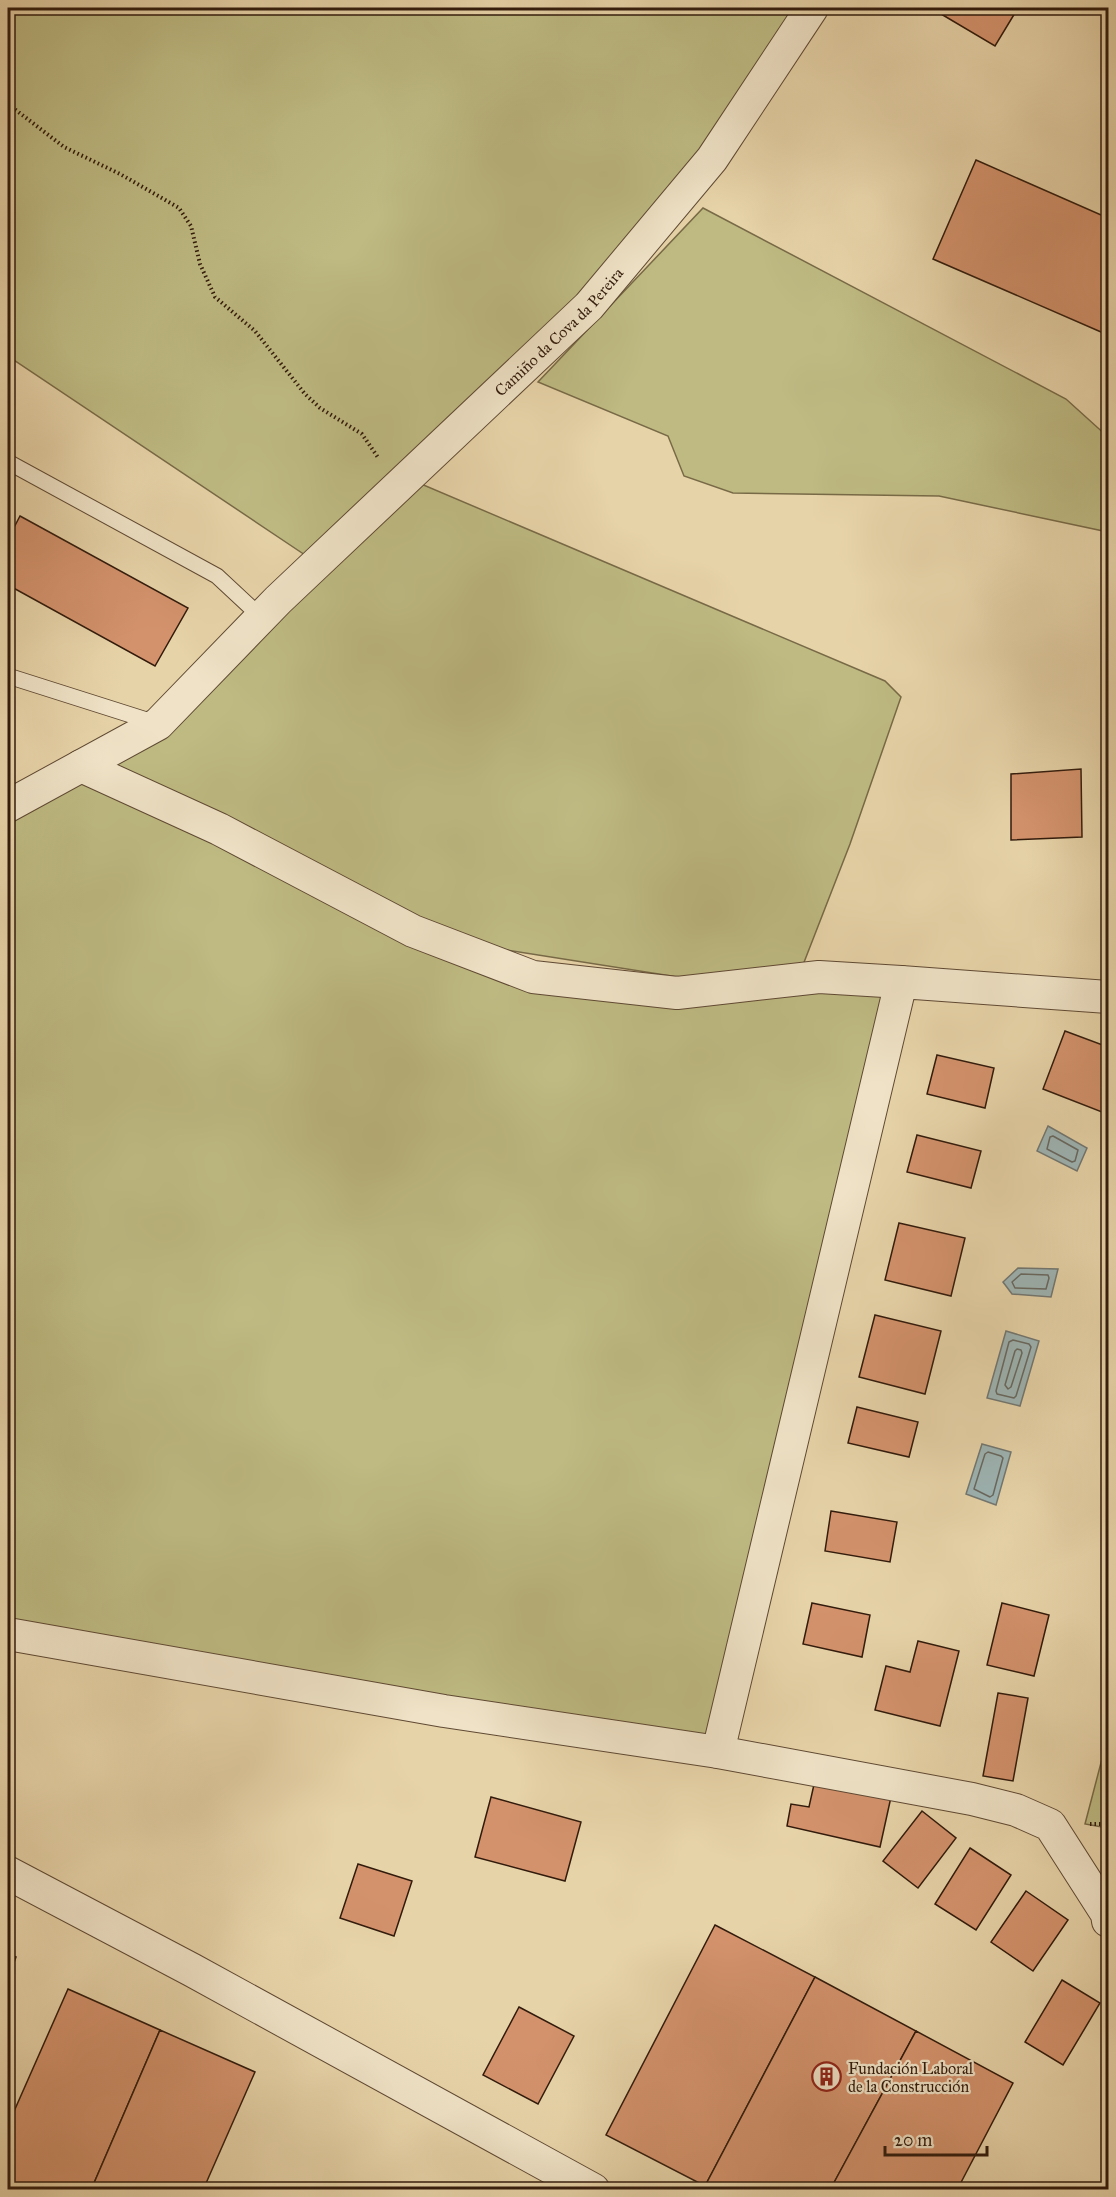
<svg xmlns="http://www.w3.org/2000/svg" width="1116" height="2197" viewBox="0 0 1116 2197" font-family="'IM FELL Great Primer',serif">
  <rect width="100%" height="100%" fill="#e7d3a8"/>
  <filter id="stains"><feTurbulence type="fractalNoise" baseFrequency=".00333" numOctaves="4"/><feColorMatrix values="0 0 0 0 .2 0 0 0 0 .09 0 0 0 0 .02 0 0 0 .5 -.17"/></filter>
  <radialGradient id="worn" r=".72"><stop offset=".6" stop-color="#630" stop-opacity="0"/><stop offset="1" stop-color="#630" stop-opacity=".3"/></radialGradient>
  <g fill="#beba82" stroke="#786a47" stroke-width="1.5">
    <path d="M8 8H809L589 306 407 478 885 681 901 697 850 844 801 970 684 978 487 947 353 900 576 981 901 982 718 1752 8 1649V806L178 704 317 563 8 356Z"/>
    <path d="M703 208 1066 399 1108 437V532L939 496 733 493 684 476 668 436 538 382Z"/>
    <path d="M1108 1736V1828L1085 1824Z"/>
  </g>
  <g fill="#9db4b4" stroke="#727771" stroke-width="1.5">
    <path d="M1048 1126 1087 1148 1077 1171 1037 1151Z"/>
    <path d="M1018 1268 1058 1269 1051 1297 1012 1294 1003 1282Z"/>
    <path d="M1006 1331 1039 1341 1020 1406 987 1398Z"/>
    <path d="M982 1444 1011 1452 996 1505 966 1494Z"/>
  </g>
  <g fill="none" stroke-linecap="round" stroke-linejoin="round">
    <g stroke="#686860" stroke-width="1.5">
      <path d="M1053 1136 1078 1150 1075 1161 1072 1162 1047 1149 1050 1137Z"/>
      <path d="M1021 1274 1048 1275 1049 1278 1046 1289 1015 1288 1012 1282Z"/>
      <path d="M1013 1340 1029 1344 1031 1347 1016 1396 1014 1398 997 1394 996 1391 1009 1342Z"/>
      <path d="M1017 1349 1021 1350 1022 1353 1011 1387 1008 1389 1005 1385 1015 1351Z"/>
      <path d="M988 1452 1001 1456 1003 1458 993 1495 990 1497 974 1489 985 1454Z"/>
    </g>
  </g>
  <g fill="#d3926c" stroke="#321b0c" stroke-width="1.5">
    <path d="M939 8H1018L995 46 936 11Z"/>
    <path d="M976 160 1108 218V335L933 259Z"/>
    <path d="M20 516 188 608 155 666 8 585V539Z"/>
    <path d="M1081 769 1082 837 1011 840V774Z"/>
    <path d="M1065 1031 1108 1047 1107 1114 1043 1089Z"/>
    <path d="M937 1055 994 1068 985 1108 927 1094Z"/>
    <path d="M917 1135 981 1151 971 1188 907 1172Z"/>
    <path d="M899 1223 965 1238 951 1296 885 1280Z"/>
    <path d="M875 1315 941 1331 925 1394 859 1377Z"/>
    <path d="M857 1407 918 1422 909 1457 848 1443Z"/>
    <path d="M831 1511 897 1522 890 1562 825 1551Z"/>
    <path d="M812 1603 870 1615 862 1657 803 1644Z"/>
    <path d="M1002 1603 1049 1615 1034 1676 987 1665Z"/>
    <path d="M918 1641 959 1651 940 1726 875 1710 886 1666 910 1672Z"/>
    <path d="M998 1693 1028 1698 1013 1781 983 1776Z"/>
    <path d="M815 1780 891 1797 880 1847 787 1826 791 1804 809 1807Z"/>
    <path d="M491 1797 581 1822 565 1881 475 1857Z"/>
    <path d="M922 1811 956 1838 918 1888 883 1861Z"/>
    <path d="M970 1848 1011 1875 976 1930 935 1904Z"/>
    <path d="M358 1864 412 1881 394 1936 340 1918Z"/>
    <path d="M1026 1891 1068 1920 1033 1971 991 1942Z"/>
    <path d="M715 1925 815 1977 705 2186 606 2135Z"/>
    <path d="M8 1954 16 1957 8 1979Z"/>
    <path d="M815 1977 916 2031 830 2190H712L705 2186Z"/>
    <path d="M1062 1980 1100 2003 1063 2065 1025 2042Z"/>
    <path d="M68 1989 160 2030 91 2190H8V2125Z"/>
    <path d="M519 2007 574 2036 538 2104 483 2075Z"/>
    <path d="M160 2030 255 2072 203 2190H91Z"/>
    <path d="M916 2031 1013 2083 957 2190H830Z"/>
  </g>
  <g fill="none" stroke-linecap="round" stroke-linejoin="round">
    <defs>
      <g id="service">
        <path d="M8 462 217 576 261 617"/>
        <path d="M8 676 156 723"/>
      </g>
      <g id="minor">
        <path d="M81 766 219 829 413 931 533 977 677 993 819 977 901 982"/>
        <path id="s1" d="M8 806 158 724 278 600 589 306 712 159 812 8"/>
        <path d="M8 1634 444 1711 718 1752 972 1799 1016 1810 1050 1825 1107 1914 1108 1921"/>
        <path d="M718 1752 901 982 1108 997"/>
      </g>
      <path id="tertiary" d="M8 1873 192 1970 593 2190"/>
    </defs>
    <use href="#service" stroke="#5f4933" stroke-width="17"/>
    <use href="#minor" stroke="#5f4933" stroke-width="34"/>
    <use href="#tertiary" stroke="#5f4933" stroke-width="35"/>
    <g stroke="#321b0c" stroke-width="4" stroke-dasharray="1.5 3" stroke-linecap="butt">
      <path d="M8 104 64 147 120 174 179 208 191 226 200 264 215 297 255 331 305 394 320 408 362 434 379 459"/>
      <path d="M1090 1824H1108"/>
    </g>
    <use href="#service" stroke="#efe2c6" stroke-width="15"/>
    <use href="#minor" stroke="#efe2c6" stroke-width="32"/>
    <use href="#tertiary" stroke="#efe2c6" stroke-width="33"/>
  </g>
  <defs>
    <symbol id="building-ring" viewBox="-11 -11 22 22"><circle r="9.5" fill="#efe2c6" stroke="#8f2418" stroke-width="1.5"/><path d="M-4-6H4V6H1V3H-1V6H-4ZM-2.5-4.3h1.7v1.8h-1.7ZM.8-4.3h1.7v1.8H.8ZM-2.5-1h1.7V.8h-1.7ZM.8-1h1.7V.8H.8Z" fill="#8f2418"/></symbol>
  </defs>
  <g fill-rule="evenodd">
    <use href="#building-ring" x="810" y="2060" width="33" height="33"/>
  </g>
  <g text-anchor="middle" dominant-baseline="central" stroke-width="4.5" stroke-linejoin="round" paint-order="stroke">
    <g font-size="16" fill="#321b0c" stroke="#efe2c6">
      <text stroke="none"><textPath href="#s1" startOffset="732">Camiño da Cova da Pereira</textPath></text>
    </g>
    <g font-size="16" fill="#321b0c" stroke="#efe2c6" text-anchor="start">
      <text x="848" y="2068">Fundación Laboral<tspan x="848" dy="18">de la Construcción</tspan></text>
    </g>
  </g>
  <rect width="1116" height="2197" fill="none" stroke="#e7d3a8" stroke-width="30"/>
  <rect x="9" y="9" width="1098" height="2179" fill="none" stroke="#321b0c" stroke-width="3"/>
  <rect x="15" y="15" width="1086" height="2167" fill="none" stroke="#321b0c" stroke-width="1.5"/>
  <path d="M885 2146v9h102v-9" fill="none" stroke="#321b0c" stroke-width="3"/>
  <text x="894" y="2146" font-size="18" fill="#321b0c" stroke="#efe2c6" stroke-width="4.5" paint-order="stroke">20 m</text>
  <rect width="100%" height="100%" filter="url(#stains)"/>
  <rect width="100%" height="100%" fill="url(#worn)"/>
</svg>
